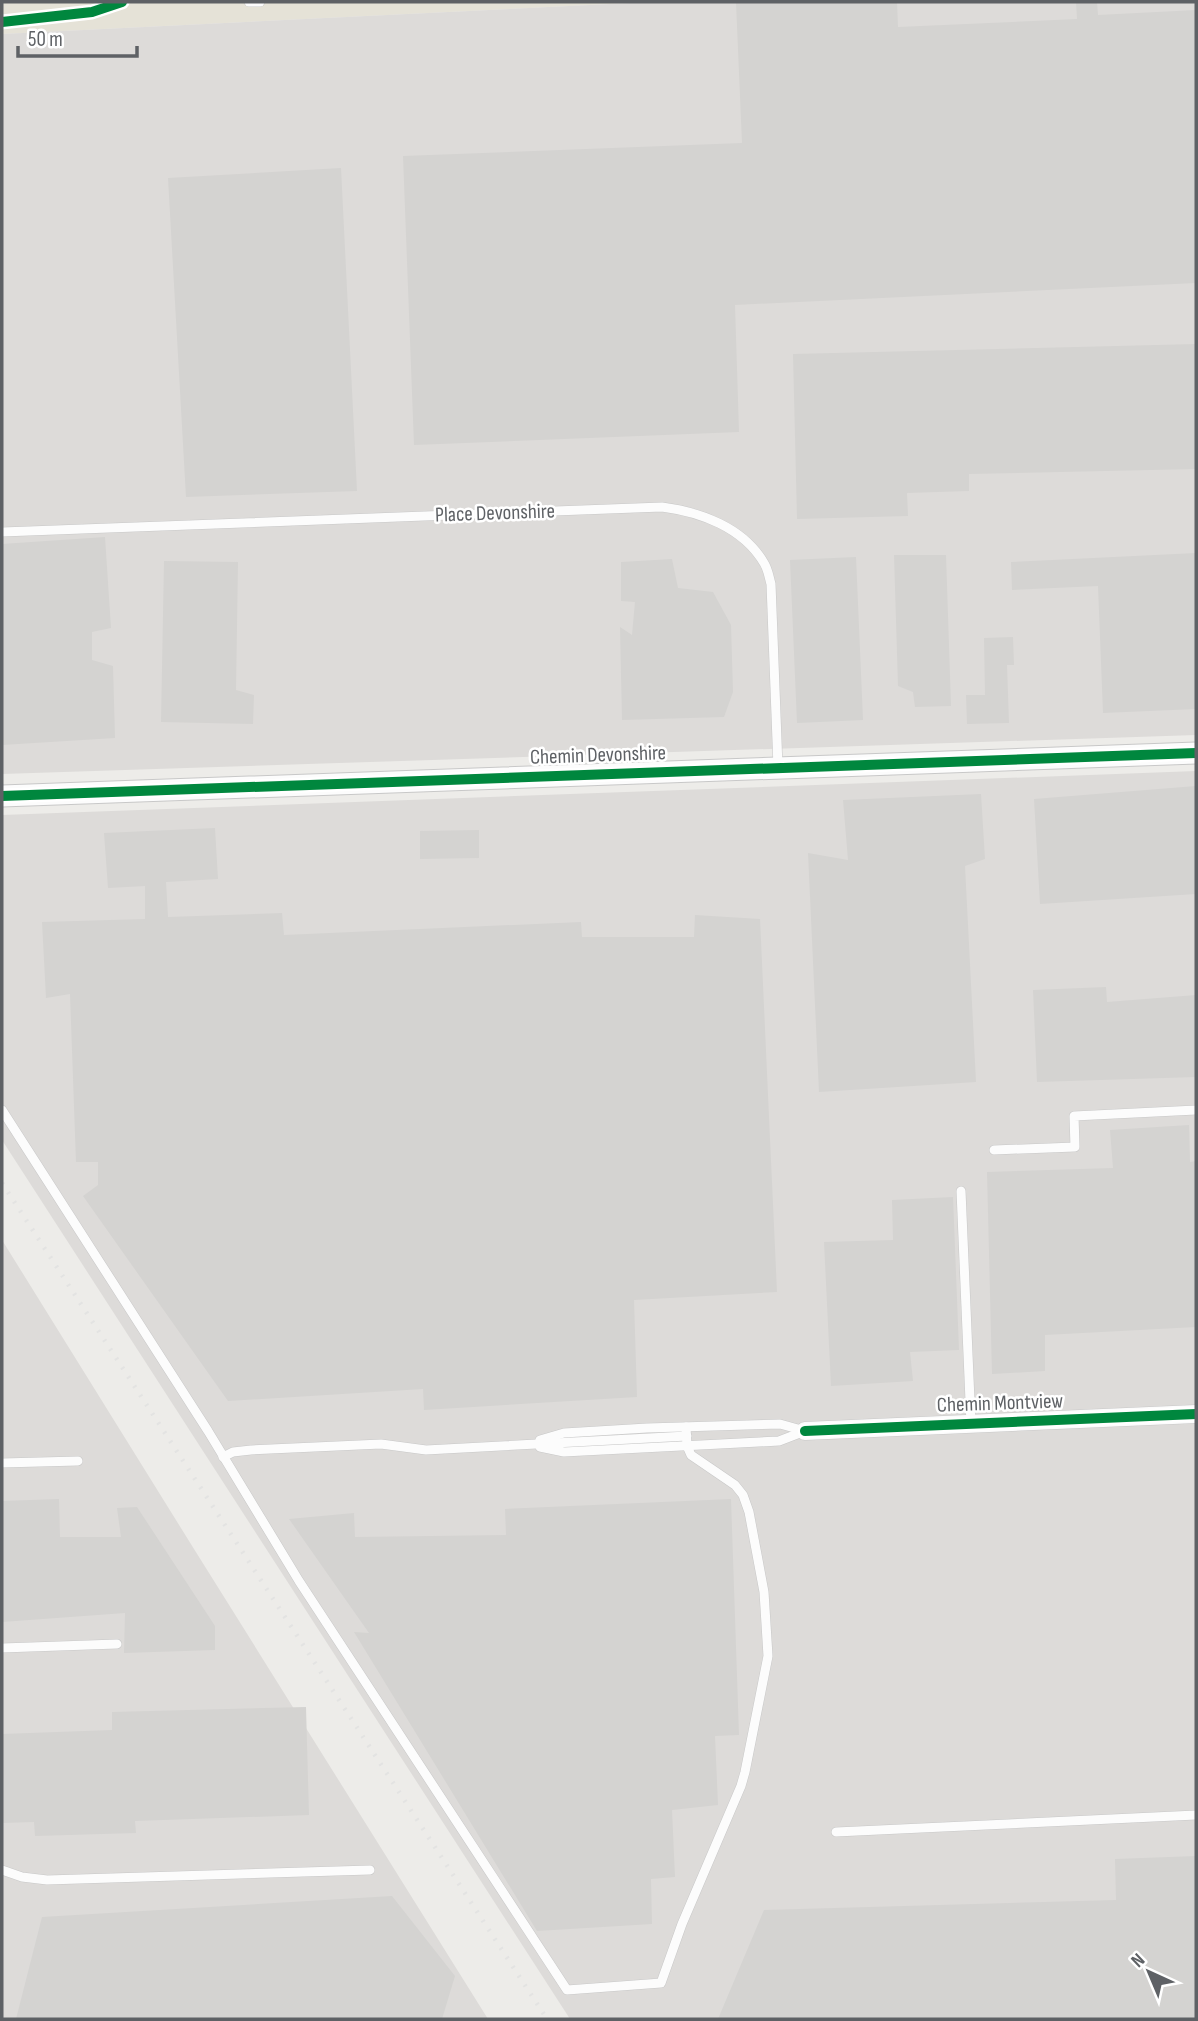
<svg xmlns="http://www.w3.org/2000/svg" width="1198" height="2021" viewBox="0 0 1198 2021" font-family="'Sofia Sans Condensed',sans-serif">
  <rect width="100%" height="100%" fill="#edece9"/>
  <path fill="#e5e2d7" d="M2 2H650L2 34Z"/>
  <g fill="#dddbd9">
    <path d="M650 2H1196V735L2 774V34Z"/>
    <path d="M1196 771V2019H570L2 1140V815Z"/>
    <path d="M2 1240 194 1549 488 2019H2Z"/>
  </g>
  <g fill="#d4d3d1">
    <path d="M736 2H897L898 27 1077 19 1076 2H1097L1098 15 1196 10V283L735 305 739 432 414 445 403 156 742 143Z"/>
    <path d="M341 168 357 491 186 497 168 178Z"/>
    <path d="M1196 344V469L969 474V491L907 493 908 516 797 519 793 354Z"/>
    <path d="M105 537 111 628 92 632V660L113 666 115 738 2 745V544Z"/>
    <path d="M1196 553V709L1103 713 1098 586 1012 590 1011 562Z"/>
    <path d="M894 555H946L951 706 915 707 913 692 898 686Z"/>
    <path d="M856 557 863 720 797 723 790 560Z"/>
    <path d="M672 559 678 588 713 592 731 625 733 692 724 717 622 720 620 627 632 635 635 602 621 601V562Z"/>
    <path d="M164 561 238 562 236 690 254 695 253 724 161 722Z"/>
    <path d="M1013 637 1014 665H1007L1009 723 967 724 966 695H985L984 638Z"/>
    <path d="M1196 786V894L1040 904 1034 799Z"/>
    <path d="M981 794 985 859 965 866 976 1082 819 1092 808 853 848 860 843 800Z"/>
    <path d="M215 828 218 879 166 882 168 917 282 913 284 935 581 922 582 937H694L695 915 760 919 777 1292 634 1300 637 1397 424 1410 423 1389 228 1401 83 1196 98 1185V1162H76L70 994 46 998 42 922 145 919V886L108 888 104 833Z"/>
    <path d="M479 830V858L420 859V831Z"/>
    <path d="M1106 987 1107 1002 1196 995V1077L1037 1082 1033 990Z"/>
    <path d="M1189 1125 1190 1162 1196 1161V1327L1045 1335V1371L992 1374 987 1172 1113 1168 1110 1130Z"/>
    <path d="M953 1197 959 1350 910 1352 913 1381 831 1386 824 1242 893 1240 892 1200Z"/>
    <path d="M59 1499 60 1537H121L117 1508 137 1507 215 1626V1650L124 1653 125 1613 2 1622V1501Z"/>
    <path d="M731 1499 739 1735 715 1736 718 1805 672 1810 675 1877 651 1879 652 1924 537 1931 354 1632 369 1633 289 1519 354 1513 355 1537 506 1535 505 1509Z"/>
    <path d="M306 1707 309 1815 135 1821 136 1833 35 1836 34 1822 2 1823V1734L112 1730V1712Z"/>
    <path d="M1196 1856V2019H718L764 1910 1116 1900 1115 1859Z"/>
    <path d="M392 1896 455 1976 442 2019H16L42 1917Z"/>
  </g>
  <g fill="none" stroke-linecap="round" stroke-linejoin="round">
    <defs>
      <g id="service">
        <path d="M249 2H260"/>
        <path d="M2 532 662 507C700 512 743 527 764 563 768 569 769 577 771 584L778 767"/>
        <path d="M2 1110 208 1431 299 1581 567 1990 661 1983 682 1924 741 1786 745 1772 768 1656 764 1592 749 1512 743 1495 735 1485 691 1455 687 1446 686 1427"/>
        <path d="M994 1150 1075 1147 1074 1116 1196 1110"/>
        <path d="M961 1191 971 1424"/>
        <path d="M540 1440 564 1433 647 1428 780 1424 805 1431"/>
        <path d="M540 1447 564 1452 779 1441 805 1431"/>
        <path d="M223 1457 233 1452 251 1450 381 1444 426 1450 687 1436"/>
        <path d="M2 1463 78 1461"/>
        <path d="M2 1648 117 1644"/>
        <path d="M836 1832 1196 1815"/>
        <path d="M2 1870 22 1877 47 1880 370 1870"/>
      </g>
      <path id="minor" d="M805 1431 1196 1414"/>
      <path id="tertiary" d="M2 796 1196 753"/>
    </defs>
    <use href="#service" stroke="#c8c8c8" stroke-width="10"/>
    <use href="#minor" stroke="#c8c8c8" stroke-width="19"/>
    <use href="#tertiary" stroke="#c8c8c8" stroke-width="23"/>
    <use href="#service" stroke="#fcfcfc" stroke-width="9"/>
    <use href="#minor" stroke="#fcfcfc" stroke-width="18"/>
    <use href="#tertiary" stroke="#fcfcfc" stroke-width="21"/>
    <path stroke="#e3e3e2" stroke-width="4.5" stroke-dasharray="2 9" stroke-linecap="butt" d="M2 1183 547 2019"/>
    <defs>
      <g id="cycleway">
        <path d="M2 22 92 12 122 2"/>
        <path d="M2 796 1196 753"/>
        <path d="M805 1431 1196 1414"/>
      </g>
    </defs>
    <use href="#cycleway" stroke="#fff" stroke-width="15"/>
    <use href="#cycleway" stroke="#00873e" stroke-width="10"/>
  </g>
  <g text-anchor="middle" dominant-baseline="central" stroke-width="5" stroke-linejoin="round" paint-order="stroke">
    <g font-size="21" fill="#5e6165" stroke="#fff">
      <text transform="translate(495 513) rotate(-2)">Place Devonshire</text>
      <text transform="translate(598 755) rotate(-2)">Chemin Devonshire</text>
      <text transform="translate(1000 1403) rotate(-2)">Chemin Montview</text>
    </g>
  </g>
  <rect width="1198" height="2021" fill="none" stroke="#5e6165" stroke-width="7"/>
  <g transform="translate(1149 1972) rotate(316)" stroke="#ffffff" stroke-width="5" paint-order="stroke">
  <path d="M0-5L12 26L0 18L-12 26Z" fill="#5e6165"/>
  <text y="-10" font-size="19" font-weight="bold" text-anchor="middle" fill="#5e6165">N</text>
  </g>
  <path d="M18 46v10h119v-10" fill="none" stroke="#5e6165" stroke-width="3.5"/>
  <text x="28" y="46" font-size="21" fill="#5e6165" stroke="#ffffff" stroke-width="5" paint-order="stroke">50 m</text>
</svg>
